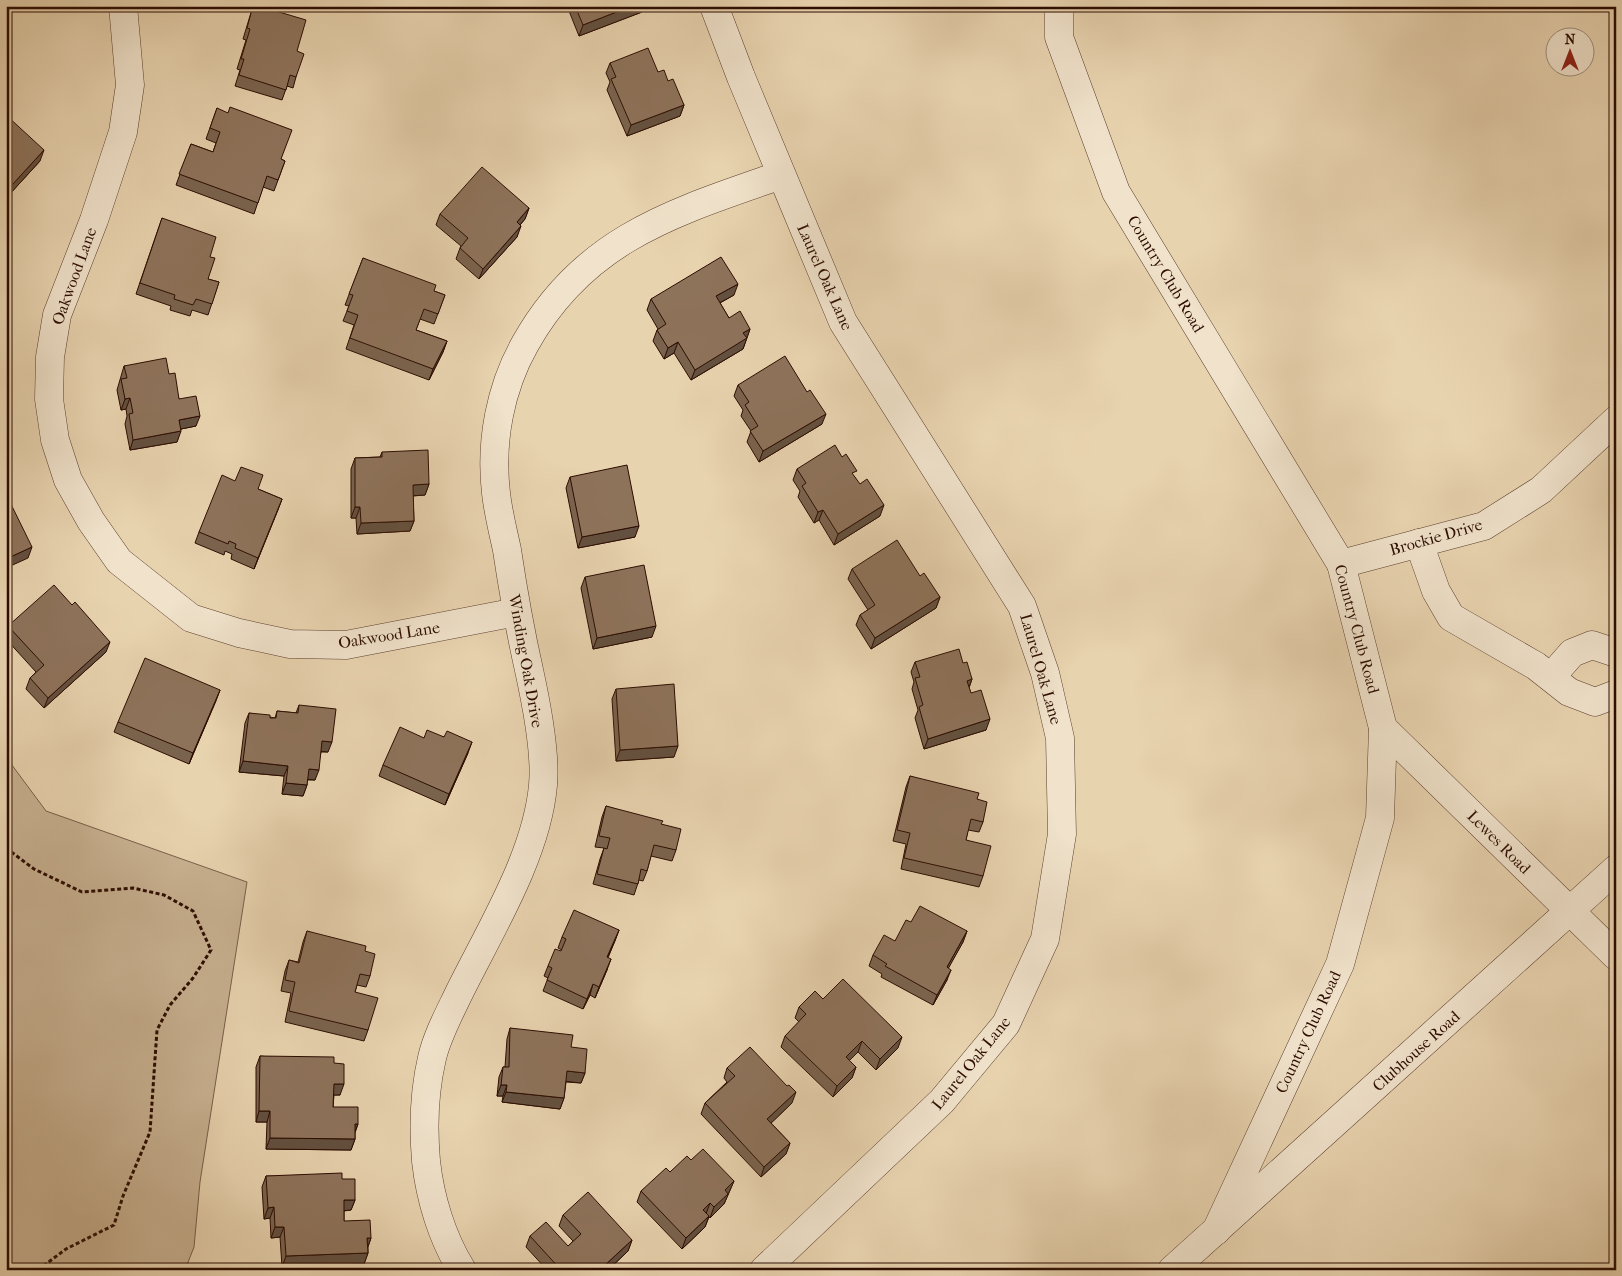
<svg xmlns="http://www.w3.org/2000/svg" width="1622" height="1276" viewBox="0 0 1622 1276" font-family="'IM FELL French Canon',serif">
  <rect width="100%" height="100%" fill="#e8d3af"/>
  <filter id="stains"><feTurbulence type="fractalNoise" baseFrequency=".004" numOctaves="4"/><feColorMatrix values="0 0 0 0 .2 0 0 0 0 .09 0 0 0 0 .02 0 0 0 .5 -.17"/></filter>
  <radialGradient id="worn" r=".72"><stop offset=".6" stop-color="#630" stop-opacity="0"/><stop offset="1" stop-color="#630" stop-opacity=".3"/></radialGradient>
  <path fill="#c8b191" stroke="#7a5e49" d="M6 757 46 811 247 882 200 1182 194 1247 185 1270H6Z"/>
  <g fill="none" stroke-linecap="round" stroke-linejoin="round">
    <defs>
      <g id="minor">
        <path d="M123 6 130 85 123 132 94 220 57 315 50 357 49 399 55 440 68 480 91 521 119 561 191 618 239 633 290 644 346 645 516 612"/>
        <path d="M714 6 741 77 843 322 1022 606 1045 673 1060 738 1062 834 1045 939 1006 1024 942 1101 764 1270"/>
        <path d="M1059 6V37L1116 192 1341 564 1383 728 1380 818 1340 964 1216 1231"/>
        <path d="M1419 543 1436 591 1451 617 1536 666 1569 692 1595 702 1616 694"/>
        <path d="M1341 564 1484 526 1541 490 1616 420"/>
        <path d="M1551 677 1572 653 1592 645 1616 653"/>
        <path d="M1383 728 1616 956"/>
        <path d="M462 1270C442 1238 430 1198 426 1161 423 1126 424 1092 432 1058 437 1036 449 1014 459 993 490 930 537 855 543 785 546 754 536 702 529 670 520 630 513 590 507 550 503 531 498 512 496 493 490 442 500 388 525 344 584 238 675 212 781 175"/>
        <path d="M1172 1270 1616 869"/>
      </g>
    </defs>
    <use href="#minor" stroke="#5b3e2c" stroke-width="29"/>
    <path stroke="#2c0c01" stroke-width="3" stroke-dasharray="4 2.5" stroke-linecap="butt" d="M6 848 34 869 82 892 133 888 164 895 193 911 211 950 193 978 170 1005 157 1030 150 1132 123 1196 114 1225 66 1249 38 1270"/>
    <use href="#minor" stroke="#f0e2cb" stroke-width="28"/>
  </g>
  <g fill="#7a634e" stroke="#2c0c01">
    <path d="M253 6 296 77 293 88 287 86 282 100 235 86 240 70 237 69 246 40 243 39Z"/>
    <path d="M567 6H644L642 12 579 36Z"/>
    <path d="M610 63 658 72 668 81 684 105 680 116 627 136 607 90 610 82 606 73Z"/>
    <path d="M217 108 281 159 285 161 274 191 263 187 254 214 176 185 191 144 213 152 216 143 206 139Z"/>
    <path d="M6 115 40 161 8 196 6 195Z"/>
    <path d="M529 208 525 219 520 225 517 237 479 279 456 259 460 248 461 246 436 225 440 214Z"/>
    <path d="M162 218 210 257 208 279 219 282 208 315 192 310 190 316 170 310 171 306 136 294Z"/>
    <path d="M363 258 434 291 445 295 434 324 420 319 416 330 447 341 443 352 429 380 346 349 354 325 343 321 349 306 345 305Z"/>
    <path d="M734 295 720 303 729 318 750 329 743 349 691 380 674 353 664 359 653 341 657 330 658 329 647 310 651 299Z"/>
    <path d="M124 366 169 374 179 399 196 426 181 429 177 442 130 450 125 424 127 416 126 409 121 410 117 390Z"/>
    <path d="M738 385 822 424 759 462 747 442 751 431 741 416 743 410 734 396Z"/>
    <path d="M382 452 429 484 425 495 413 496 414 521 410 531 357 534 356 518H351V469L355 458 380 457Z"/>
    <path d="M797 469 854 476 880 516 834 545 819 520 814 523 798 497 800 491 793 480Z"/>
    <path d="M570 477 635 537 578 548 566 488Z"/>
    <path d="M235 481 258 489 282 499 254 569 231 559 232 554 225 551 224 555 195 543 199 532Z"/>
    <path d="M852 569 920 576 940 597 936 608 871 649 856 625 860 615 868 610 848 579Z"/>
    <path d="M585 577 652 637 593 649 581 588Z"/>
    <path d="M8 626 106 652 44 708 26 689 30 678 36 672 6 639V631Z"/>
    <path d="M915 662 963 663 972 679 969 688 986 730 924 749 915 718 918 710 912 689 914 682 911 672Z"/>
    <path d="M616 689 674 757 616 761 612 699Z"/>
    <path d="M220 690 189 764 114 732 118 722Z"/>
    <path d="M299 705 328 752H321L315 780H307V785L303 796 282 794 284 776 239 772 245 723 249 713 275 718 277 711 296 713Z"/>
    <path d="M444 737 468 753 445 805 379 776 383 765 424 738Z"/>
    <path d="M910 776 977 799 983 822 979 832 968 830 966 840 983 876 979 887 901 869 906 844 893 841 906 787Z"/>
    <path d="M606 806 661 824 676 850 672 861 651 856 647 871 643 881 639 880 634 895 593 884 600 859 604 848 595 847 602 817Z"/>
    <path d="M911 922 967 931 963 942 948 968 947 980 933 1005 881 977 882 974 869 966 873 955 895 941Z"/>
    <path d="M619 930 608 958 607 970 595 998 590 995 583 1009 543 991 548 978 544 976 548 966 561 951 562 950 558 948 562 937Z"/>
    <path d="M307 931 365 951 370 976 366 987 357 985 355 992 368 1030 364 1041 285 1022 291 993 281 991 285 971 289 960 298 962 303 942Z"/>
    <path d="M823 999 898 1048 876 1070 858 1052 849 1061 856 1067 852 1078 833 1097 781 1047 785 1036 799 1022 795 1018 799 1007Z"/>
    <path d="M510 1028 571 1047 585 1073 581 1083 566 1082 564 1098 560 1109 502 1102 503 1096H497L499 1077 503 1067H505L507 1039Z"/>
    <path d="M260 1056 334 1063 340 1095H334L333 1107 358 1124 355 1133V1139L351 1150 266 1149 267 1122H256V1067Z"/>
    <path d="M727 1068 792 1103 771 1123 790 1143 786 1154 761 1177 701 1114 705 1103 727 1082 724 1078Z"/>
    <path d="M691 1160 734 1181 724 1204 710 1218 709 1217 705 1227 682 1249 637 1202 641 1191 670 1172Z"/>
    <path d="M266 1176 342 1179 355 1200 351 1210 344 1211V1221L371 1238 368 1247V1253L364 1264 282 1267 280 1237 271 1238 270 1218 264 1219 262 1187Z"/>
    <path d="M563 1215 632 1240 628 1251 608 1270H547L526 1247 530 1236 568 1246 573 1241 559 1226Z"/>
  </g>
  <g fill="#635040" stroke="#2c0c01">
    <path d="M390 6H395L389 10Z"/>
    <path d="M632 6H644L642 12 579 36 583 25Z"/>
    <path d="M684 105 680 116 627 136 631 125Z"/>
    <path d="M44 150 40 161 8 196 12 185Z"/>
    <path d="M529 208 525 219 513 233 517 222Z"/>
    <path d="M521 226 517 237 479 279 483 269Z"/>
    <path d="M738 284 734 295 712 307 716 296Z"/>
    <path d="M750 329 743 349 691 380 695 370 743 333Z"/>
    <path d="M447 341 443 352 429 380 433 369Z"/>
    <path d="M678 342 674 353 664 359 668 348Z"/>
    <path d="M130 398 126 409 121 410 125 399Z"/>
    <path d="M826 414 822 424 759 462 763 451Z"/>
    <path d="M200 416 196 426 176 430 179 420Z"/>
    <path d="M181 431 177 442 130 450 133 440Z"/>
    <path d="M429 484 425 495 409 496 413 485Z"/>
    <path d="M282 499 278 510 254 569 258 558Z"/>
    <path d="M884 505 880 516 834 545 838 534Z"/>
    <path d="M355 507H360L356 518H351Z"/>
    <path d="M823 510 819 520 814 523 818 512Z"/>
    <path d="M414 521 410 531 357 534 361 523Z"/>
    <path d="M639 526 635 537 578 548 582 537Z"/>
    <path d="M32 547 28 558 6 568V559Z"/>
    <path d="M940 597 936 608 871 649 875 638Z"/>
    <path d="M656 626 652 637 593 649 597 638Z"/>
    <path d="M110 642 106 652 44 708 48 698Z"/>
    <path d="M972 679 968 690 967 681Z"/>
    <path d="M220 690 216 701 189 764 193 753Z"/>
    <path d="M990 719 986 730 924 749 928 739Z"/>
    <path d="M322 741 332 742 328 752 318 751Z"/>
    <path d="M472 742 468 753 445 805 449 794Z"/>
    <path d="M678 746 674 757 616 761 620 750Z"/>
    <path d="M243 761 288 766 284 776 239 772Z"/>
    <path d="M309 769 319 770 315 780 305 779Z"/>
    <path d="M286 783 307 785 303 796 282 794Z"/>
    <path d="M619 930 615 941 603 968 607 957Z"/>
    <path d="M967 931 963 942 943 978 947 967Z"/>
    <path d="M611 959 607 970 595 998 599 987Z"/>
    <path d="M951 970 947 980 933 1005 937 995Z"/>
    <path d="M593 984 590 995 583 1009Z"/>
    <path d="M902 1037 898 1048 876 1070 880 1059Z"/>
    <path d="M862 1041 858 1052 842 1068 846 1057Z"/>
    <path d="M856 1067 852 1078 833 1097 837 1086Z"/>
    <path d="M567 1071 585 1073 581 1083 564 1081Z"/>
    <path d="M334 1084H344L340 1095H330Z"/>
    <path d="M501 1085H507L503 1096H497Z"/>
    <path d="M506 1092 564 1098 560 1109 502 1102Z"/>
    <path d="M796 1092 792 1103 764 1130 767 1119Z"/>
    <path d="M259 1111H270L267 1122H256Z"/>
    <path d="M355 1124H358L354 1134Z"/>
    <path d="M270 1138 355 1139 351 1150 266 1149Z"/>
    <path d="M790 1143 786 1154 761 1177 764 1167Z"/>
    <path d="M734 1181 724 1204 710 1218 714 1207 725 1190Z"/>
    <path d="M344 1200H355L351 1210 340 1211Z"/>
    <path d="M710 1203 706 1214 703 1210Z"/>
    <path d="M274 1207 270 1218 264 1219 268 1208Z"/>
    <path d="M709 1216 705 1227 682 1249 686 1238Z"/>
    <path d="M275 1227H284L280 1237 271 1238Z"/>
    <path d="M367 1238H371L367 1249Z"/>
    <path d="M632 1240 628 1251 608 1270H603L604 1266Z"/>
    <path d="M368 1253 364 1264 282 1267 286 1256Z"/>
  </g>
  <g fill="#8e735b" stroke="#2c0c01">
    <path d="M253 6H259L306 20 297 51 304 54 296 77 290 75 286 90 239 75 244 59H241L250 29 247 28Z"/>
    <path d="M575 6H632L583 25Z"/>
    <path d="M648 48 658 72 664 70 668 81 673 79 684 105 631 125 611 79 616 77 610 63Z"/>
    <path d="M230 107 292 130 281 159 285 161 278 180 267 176 258 203 179 174 191 144 213 152 220 132 210 128 217 108 228 113Z"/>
    <path d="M6 115 44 150 12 185 6 180Z"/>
    <path d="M482 167 529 208 517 222 521 226 483 269 460 248 468 238 440 214Z"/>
    <path d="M162 218 216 237 210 257 215 258 208 279 219 282 212 304 196 299 193 305 174 299 175 295 140 283Z"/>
    <path d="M721 257 738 284 716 296 729 318 740 311 750 329 743 333 747 338 695 370 678 342 668 348 657 330 666 324 651 299Z"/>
    <path d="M363 258 436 285 434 291 445 295 438 314 424 309 416 330 447 341 433 369 350 338 358 315 347 311 353 295 349 294Z"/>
    <path d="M785 356 807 392 810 390 826 414 763 451 750 431 758 426 745 405 749 402 738 385Z"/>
    <path d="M166 358 169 374 175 373 179 399 196 396 200 416 179 420 181 431 133 440 129 414 133 413 130 398 125 399 121 379 127 378 124 366Z"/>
    <path d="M835 445 842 457 846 454 857 471 852 473 860 484 867 479 884 505 838 534 823 510 818 512 802 486 806 483 797 469Z"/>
    <path d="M428 450 429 484 413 485 414 521 361 523 360 507H355V458L382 457V452Z"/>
    <path d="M627 465 639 526 582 537 570 477Z"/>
    <path d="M241 467 263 475 258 489 282 499 258 558 235 548 236 544 229 541 228 544 199 532 222 475 235 481Z"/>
    <path d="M6 494 32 547 6 559Z"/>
    <path d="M897 540 920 576 924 573 940 597 875 638 860 615 875 605 852 569Z"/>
    <path d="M644 565 656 626 597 638 585 577Z"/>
    <path d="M54 585 72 605 75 602 110 642 48 698 30 678 44 665 8 626Z"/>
    <path d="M959 649 963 663 967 662 972 679 967 681 971 693 981 690 990 719 928 739 919 707 923 705 915 678 920 677 915 662Z"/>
    <path d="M145 658 220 690 193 753 118 722Z"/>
    <path d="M674 684 678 746 620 750 616 689Z"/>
    <path d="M299 705 336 709 332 742 322 741 319 770 309 769 307 785 286 783 288 766 243 761 249 713 270 715V718H276L277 711 298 713Z"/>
    <path d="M400 727 424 738 427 730 444 737 447 731 472 742 449 794 383 765Z"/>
    <path d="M910 776 979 793 977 799 987 802 983 822 971 819 966 840 991 846 983 876 904 858 910 833 897 830Z"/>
    <path d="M606 806 663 821 661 824 681 829 676 850 654 845 647 871 641 869 638 884 597 874 604 848 607 849 610 838 599 836Z"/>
    <path d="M920 906 967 931 947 967 951 970 937 995 885 966 887 964 873 955 884 935 895 941 906 920 911 922Z"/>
    <path d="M574 910 619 930 607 957 611 959 599 987 593 984 587 999 547 980 552 968 548 966 555 949 561 951 566 939 562 937Z"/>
    <path d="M307 931 366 946 365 951 375 954 370 976 360 974 355 992 378 998 368 1030 289 1011 295 982 285 980 289 960 299 963Z"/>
    <path d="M843 979 902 1037 880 1059 862 1041 846 1057 856 1067 837 1086 785 1036 806 1014 799 1007 815 991 823 999Z"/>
    <path d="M510 1028 573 1035 571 1047 587 1049 585 1073 567 1071 564 1098 506 1092 507 1085H501L503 1067H509Z"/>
    <path d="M750 1047 787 1086 789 1085 796 1092 767 1119 790 1143 764 1167 705 1103 735 1076 727 1068Z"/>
    <path d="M260 1056 334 1057V1063L344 1064V1084H334L333 1107H358V1124H355V1139L270 1138V1111H259Z"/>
    <path d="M703 1149 734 1181 725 1190 728 1194 714 1207 710 1203 703 1210 709 1216 686 1238 641 1191 666 1168 670 1172 687 1156 691 1160Z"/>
    <path d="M342 1173V1179H355V1200H344V1221L370 1220 371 1238H367L368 1253 286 1256 284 1227H275L274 1207 268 1208 266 1176Z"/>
    <path d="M588 1192 632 1240 604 1266 607 1270H561L530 1236 546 1222 568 1246 581 1234 563 1215Z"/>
  </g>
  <g text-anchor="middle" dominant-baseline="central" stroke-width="4.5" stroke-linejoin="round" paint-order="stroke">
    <g font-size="16" fill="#2c0c01" stroke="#f0e2cb">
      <text transform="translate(1166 274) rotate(59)">Country Club Road</text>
      <text transform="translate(74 276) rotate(-70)">Oakwood Lane</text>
      <text transform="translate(825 277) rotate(66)">Laurel Oak Lane</text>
      <text transform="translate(1436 537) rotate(-16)">Brockie Drive</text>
      <text transform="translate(1357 629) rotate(75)">Country Club Road</text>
      <text transform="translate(389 635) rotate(-9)">Oakwood Lane</text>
      <text transform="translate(526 661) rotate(80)">Winding Oak Drive</text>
      <text transform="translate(1041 669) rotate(74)">Laurel Oak Lane</text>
      <text transform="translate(1499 842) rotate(45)">Lewes Road</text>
      <text transform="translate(1308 1032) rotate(-65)">Country Club Road</text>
      <text transform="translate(1416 1051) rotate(-42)">Clubhouse Road</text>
      <text transform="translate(971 1063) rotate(-51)">Laurel Oak Lane</text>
    </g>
  </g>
  <rect width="1622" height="1276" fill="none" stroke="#e8d3af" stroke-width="25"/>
  <rect x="8" y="8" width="1607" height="1261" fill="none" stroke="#2c0c01" stroke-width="2.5"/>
  <rect x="12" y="12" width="1597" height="1251" fill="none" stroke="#2c0c01"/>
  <g transform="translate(1570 52)"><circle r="24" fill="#f0e2cb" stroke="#a28c7a"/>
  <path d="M0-4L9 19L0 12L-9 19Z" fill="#8f2418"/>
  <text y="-8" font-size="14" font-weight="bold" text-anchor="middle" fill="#2c0c01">N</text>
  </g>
  <rect width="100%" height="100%" filter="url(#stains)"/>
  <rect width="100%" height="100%" fill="url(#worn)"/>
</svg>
